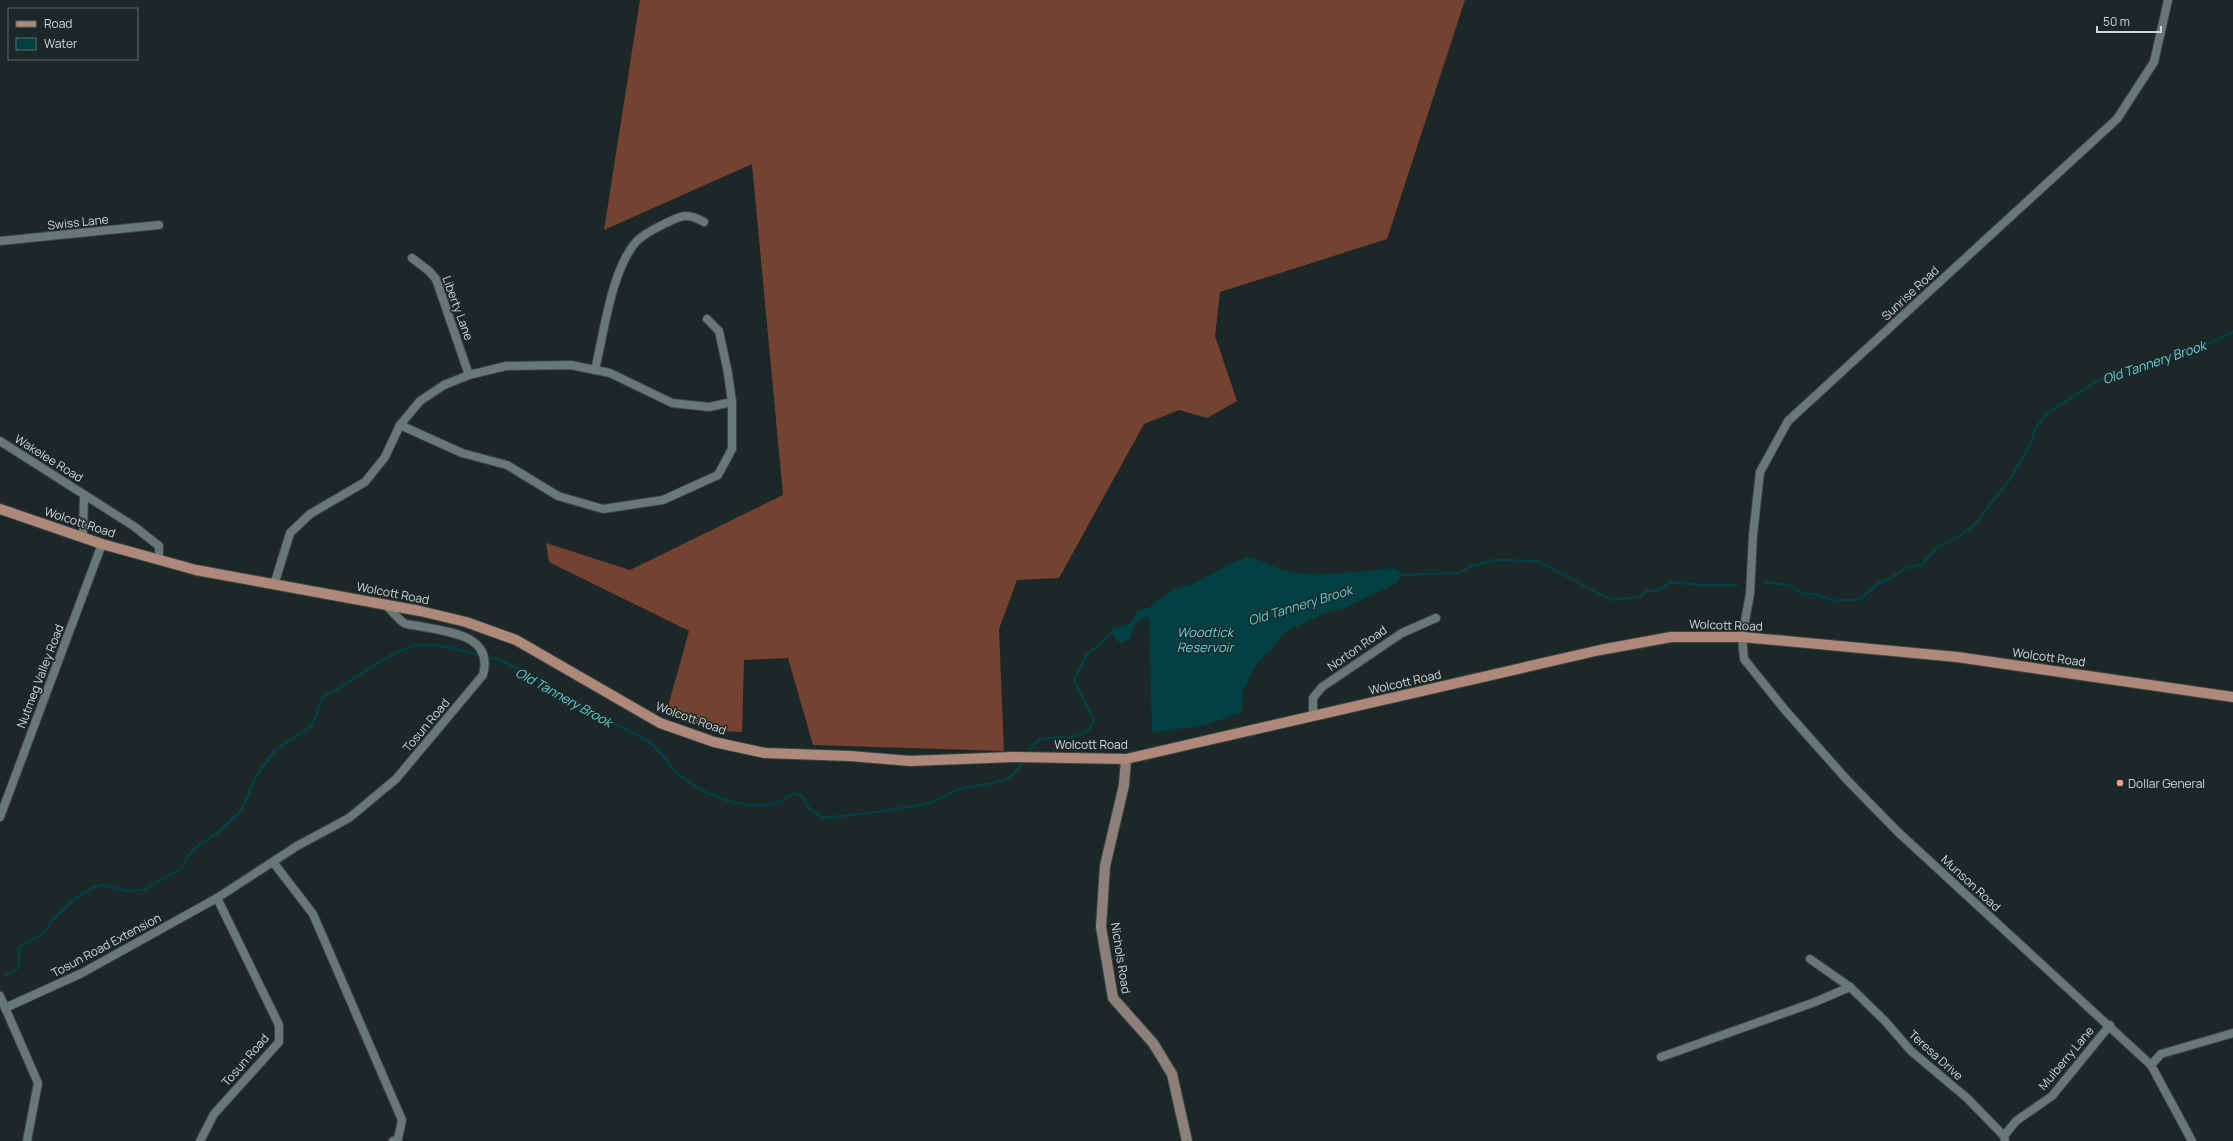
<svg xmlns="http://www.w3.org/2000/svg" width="2233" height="1141" viewBox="0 0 2233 1141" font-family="Manrope,sans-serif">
  <rect width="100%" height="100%" fill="#1c2727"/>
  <path fill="#734231" d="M640 0H1465L1387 239 1220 292 1215 336 1237 401 1207 418 1179 410 1144 424 1059 578 1017 580 999 629 1004 751 813 745 788 658 744 660 742 732 718 731 666 714 689 631 549 562 546 543 630 570 783 495 752 164 604 230Z"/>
  <path fill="#004043" d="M1248 557C1266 561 1279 571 1298 573 1323 577 1367 570 1394 568L1402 572 1397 583 1345 608 1325 613 1283 633 1271 650 1257 663 1243 690 1242 712 1205 725 1152 733 1149 617 1142 618 1133 627 1131 638 1121 643 1117 641 1111 629 1130 623 1138 611 1150 607 1157 600 1177 588 1195 583 1232 563Z"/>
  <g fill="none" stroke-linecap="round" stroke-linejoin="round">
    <g stroke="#004043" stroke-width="2.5">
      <path d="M1399 575 1458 573 1472 566 1494 560 1537 561 1612 600 1640 597 1647 591 1659 590 1671 582 1699 585H1737"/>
      <path d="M1765 582 1789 585 1803 594H1814L1836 601 1860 599 1879 583 1891 578 1905 568 1922 565 1936 548 1960 536 1974 525 2010 479 2033 439 2035 428 2049 412 2102 378 2206 345 2233 332"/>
      <path d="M485 656C520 663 545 689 575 705 599 718 626 727 649 742 661 750 668 766 680 775 709 799 762 819 794 793L802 796 809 808 823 818C858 814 895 811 929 803 940 801 949 792 960 789 986 782 1008 788 1024 761"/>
      <path d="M1028 754C1031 749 1034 743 1040 740 1057 733 1083 746 1094 721L1074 680 1087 655 1113 632"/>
      <path d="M6 975 18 968 20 960 18 948 44 933 52 920 76 898 90 889 101 885 128 891 143 890 182 868 188 856 196 847 216 834 241 811 257 775 275 750 312 726 322 698 328 694C353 682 395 646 420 645 440 643 461 651 480 655"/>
    </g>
    <defs>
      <g id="street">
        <path d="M2168 0 2154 62 2117 119 1788 421 1760 472 1753 535 1750 594 1742 637 1744 659 1785 710 1848 781 1898 832 2151 1065 2192 1141"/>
        <path d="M0 241 159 225"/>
        <path d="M412 258 429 271 436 279 469 375"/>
        <path d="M595 370C604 333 611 271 636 242 642 235 656 228 664 224 681 216 686 212 704 222"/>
        <path d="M400 425 462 453 507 465 558 496 603 509 663 500 718 475 732 449V402L728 373 719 331 707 319"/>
        <path d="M0 441 135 527 159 546V559"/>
        <path d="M83 536 84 495"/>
        <path d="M274 585 290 533 310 514 365 482 385 457 400 425 420 401 444 385 469 375 506 366 571 365 610 373 672 403 709 407 732 402"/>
        <path d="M1313 716V698L1322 687 1402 633 1436 618"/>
        <path d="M0 817 102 544"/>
        <path d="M273 862 313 914 402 1120 398 1139 393 1141"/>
        <path d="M1810 959 1850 987 1885 1021 1911 1051 1967 1098 2004 1136 2005 1141"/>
        <path d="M0 996 38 1083 27 1141"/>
        <path d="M5 1008 82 973 217 898 297 846 349 818 396 779 483 675C494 634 447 632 419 626 414 625 407 625 404 623 397 618 392 611 386 605"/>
        <path d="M1661 1057 1815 1002 1850 987"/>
        <path d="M2151 1065 2161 1054 2233 1033"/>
        <path d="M2004 1136 2016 1121 2052 1096 2110 1025"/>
        <path d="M200 1141 214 1114 279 1042V1025L217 898"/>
      </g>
      <path id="secondary" d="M1126 759 1124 785 1105 866 1101 927 1113 998 1153 1043 1172 1074 1187 1141"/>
      <path id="primary" d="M0 509 102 544 196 570 420 611 466 622 516 640 660 723 714 742 765 753 850 756 910 761 1013 757 1126 759 1600 650 1671 637H1742L1957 657 2233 697"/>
    </defs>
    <use href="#street" stroke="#3b4444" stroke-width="10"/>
    <use href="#secondary" stroke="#3b4444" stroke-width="12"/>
    <use href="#primary" stroke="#3b4444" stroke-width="12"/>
    <use href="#street" stroke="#6a7777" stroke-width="8"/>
    <use href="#secondary" stroke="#8c8078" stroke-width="10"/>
    <use href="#primary" stroke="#ae8879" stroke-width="10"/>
  </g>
  <circle fill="#f3a082" stroke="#1c2727" stroke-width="1.5" cx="2120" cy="783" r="4"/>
  <g text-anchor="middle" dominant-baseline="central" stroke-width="3" stroke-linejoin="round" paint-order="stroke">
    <g font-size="12" fill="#d0d7d8" stroke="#1c2727">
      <text transform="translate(78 222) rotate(-6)">Swiss Lane</text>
      <text transform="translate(1910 293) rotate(-43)">Sunrise Road</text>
      <text transform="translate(458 308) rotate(70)">Liberty Lane</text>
      <text transform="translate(49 458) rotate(32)">Wakelee Road</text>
      <text transform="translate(80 522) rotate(18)">Wolcott Road</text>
      <text transform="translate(393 593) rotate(11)">Wolcott Road</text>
      <text transform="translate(1726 625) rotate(2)">Wolcott Road</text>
      <text transform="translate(1357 648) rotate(-35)">Norton Road</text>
      <text transform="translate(2049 657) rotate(8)">Wolcott Road</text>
      <text transform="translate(40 676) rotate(-69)">Nutmeg Valley Road</text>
      <text transform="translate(1405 682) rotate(-13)">Wolcott Road</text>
      <text transform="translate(691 718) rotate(20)">Wolcott Road</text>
      <text transform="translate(426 725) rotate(-50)">Tosun Road</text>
      <text x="1091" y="744">Wolcott Road</text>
      <text transform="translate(1971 883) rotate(43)">Munson Road</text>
      <text transform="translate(106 945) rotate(-28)">Tosun Road Extension</text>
      <text transform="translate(1121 958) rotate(81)">Nichols Road</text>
      <text transform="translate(1936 1055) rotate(42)">Teresa Drive</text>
      <text transform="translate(2066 1058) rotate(-50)">Mulberry Lane</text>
      <text transform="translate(245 1060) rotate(-49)">Tosun Road</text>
    </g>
    <g font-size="12" fill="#d0d7d8" stroke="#1c2727" text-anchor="start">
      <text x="2128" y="783">Dollar General</text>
    </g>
    <g font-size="13" font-style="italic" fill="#61d3d9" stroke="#1c2727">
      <text transform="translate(2154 362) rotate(-19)">Old Tannery Brook</text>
      <text transform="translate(1300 605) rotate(-17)">Old Tannery Brook</text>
      <text x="1205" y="632">Woodtick<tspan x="1205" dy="15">Reservoir</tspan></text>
      <text transform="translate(564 697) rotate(29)">Old Tannery Brook</text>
    </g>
  </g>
  <rect x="8" y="8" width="130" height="52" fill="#1c2727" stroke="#646d6e"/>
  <rect x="16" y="21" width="20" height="6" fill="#ae8879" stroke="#646d6e"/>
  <text x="44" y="28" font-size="12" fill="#d0d7d8">Road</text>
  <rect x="16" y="38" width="20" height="12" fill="#004043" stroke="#646d6e"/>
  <text x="44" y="48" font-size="12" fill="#d0d7d8">Water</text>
  <path d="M2097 26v6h64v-6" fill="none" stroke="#d0d7d8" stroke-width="2"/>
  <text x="2103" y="26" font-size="12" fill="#d0d7d8" stroke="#1c2727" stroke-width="3" paint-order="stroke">50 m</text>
</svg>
